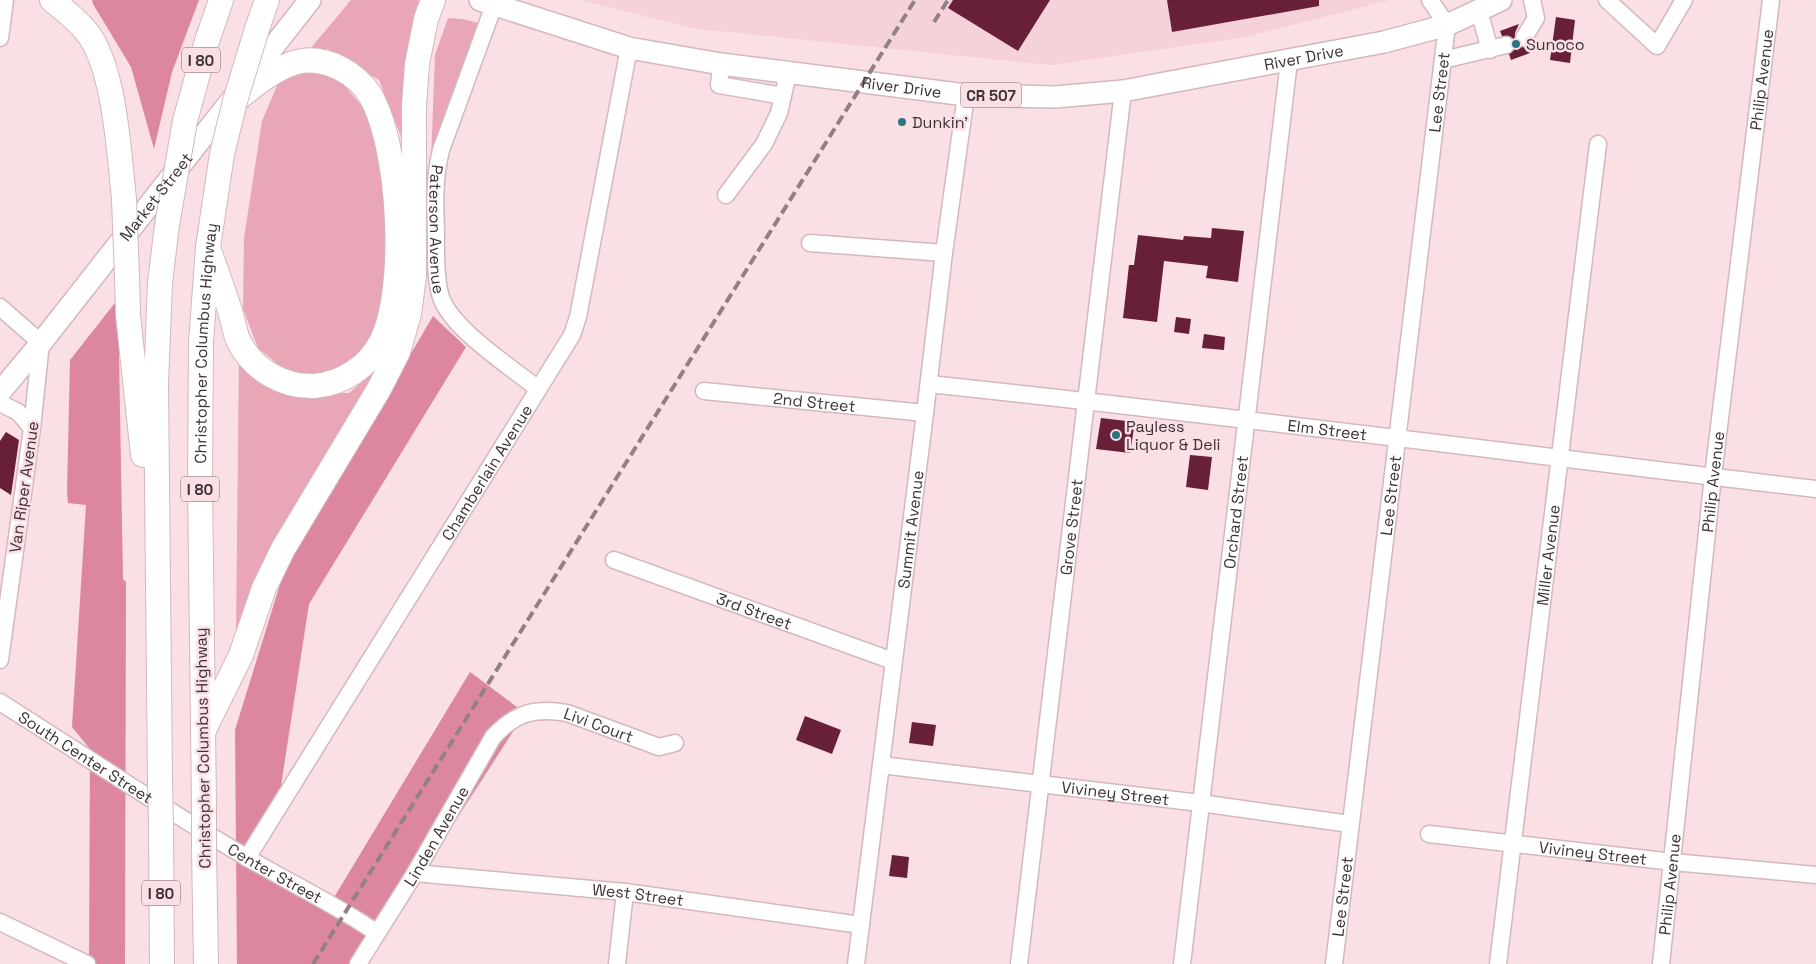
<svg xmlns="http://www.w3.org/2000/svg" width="1816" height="964" viewBox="0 0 1816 964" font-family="'Space Grotesk',sans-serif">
  <rect width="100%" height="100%" fill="#fadfe5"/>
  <path fill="#f5d1d9" d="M580 0H1390L1246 37 1051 65 697 29Z"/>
  <g fill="#e9a6b6">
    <path d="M351 0H417L422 2 405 147 379 80 328 49H310Z"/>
    <path d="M448 18 462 19 479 23 431 160 435 55Z"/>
    <path d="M306 70 339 79 365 110 385 181 390 255 385 313 367 354 334 377 292 376 258 348 243 309 244 238 262 121 279 81Z"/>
    <path d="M239 355 290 393H349L389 359 273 553 236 632Z"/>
  </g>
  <g fill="#dc879e">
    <path d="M92 0H199L172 72 154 149 131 67 93 4Z"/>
    <path d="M118 299 123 579 126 582 125 964H89L90 749 72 727 86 505 68 503 67 492 70 360Z"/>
    <path d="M433 316 466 347 309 604 278 805 249 858 330 904 470 672 525 713 363 964H237L235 730 285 568Z"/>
  </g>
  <g fill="#681f38">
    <path d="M953 0H1050L1018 51 948 8Z"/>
    <path d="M1167 0H1319V6L1172 32Z"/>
    <path d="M1556 17 1575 20 1570 63 1550 60Z"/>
    <path d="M1519 24 1515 33V40L1509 36H1502L1500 31Z"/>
    <path d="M1516 43 1519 47H1528L1530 53 1511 60 1509 54 1515 48Z"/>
    <path d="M1212 228 1244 231 1238 282 1206 278 1208 266 1164 261 1157 322 1123 318 1129 265H1134L1138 235 1183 240 1184 236 1211 238Z"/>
    <path d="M1176 317 1191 319 1189 334 1174 332Z"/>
    <path d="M1204 334 1225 337 1224 350 1202 348Z"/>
    <path d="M1101 418 1135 422 1130 453 1096 449Z"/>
    <path d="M6 432 19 440 11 495 0 488V441Z"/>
    <path d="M1190 455 1212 457 1208 490 1186 487Z"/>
    <path d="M805 716 841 730 832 754 796 740Z"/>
    <path d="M912 722 936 725 933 746 909 743Z"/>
    <path d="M892 855 909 857 907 878 889 876Z"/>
  </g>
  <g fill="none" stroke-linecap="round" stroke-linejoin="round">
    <defs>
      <g id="minor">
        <path d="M1607 0 1657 46 1684 0"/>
        <path id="s1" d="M494 5 441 150C434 178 435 204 436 233 436 253 435 275 440 294 448 327 511 367 538 389"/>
        <path d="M1479 11 1490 50"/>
        <path d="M0 38 5 0"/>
        <path d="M1524 38 1536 18 1532 0"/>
        <path d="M1443 60 1506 45"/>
        <path d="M721 64 719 85 783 96"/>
        <path d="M726 195 764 144 779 113 788 74"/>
        <path d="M810 243 944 253"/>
        <path d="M0 307 41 343 32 428 0 660"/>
        <path id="s2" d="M929 384C1225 415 1520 454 1816 489"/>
        <path id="s3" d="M704 391 925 413"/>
        <path d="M0 403 18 412 32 428"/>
        <path id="s4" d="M614 560 893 661"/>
        <path id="s5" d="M0 702C82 754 162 808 246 857 290 883 335 904 377 933"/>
        <path id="s6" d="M881 765 1200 803 1350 824"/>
        <path id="s7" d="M1429 834 1673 862 1816 875"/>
        <path id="s8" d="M247 858 572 335 578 317 629 48"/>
        <path id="s9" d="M415 873 625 892 861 925"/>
        <path d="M0 922 87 964"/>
        <path id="s10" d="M358 964 415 873 493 737C515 713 535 707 567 713L659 747 675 743"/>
        <path d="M617 964 625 892"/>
        <path id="s11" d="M856 964 925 413 944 253 966 95"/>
        <path id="s12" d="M1019 964 1123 91"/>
        <path id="s13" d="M1182 964 1289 61"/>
        <path id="s14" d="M1334 964 1447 25 1430 0"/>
        <path id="s15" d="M1498 964 1598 144"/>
        <path id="s16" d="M1661 964 1713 476 1771 0"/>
      </g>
      <g id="major">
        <path id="s17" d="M480 0 629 48 721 64 966 95 1055 97 1123 91 1384 42 1447 25 1501 0"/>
        <path id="s18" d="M0 392 41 343 310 0"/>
      </g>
      <g id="highway">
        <path d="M52 0C64 10 76 19 86 31 115 66 119 154 124 199"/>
        <path d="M257 29 267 0"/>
        <path d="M185 121 207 41 221 0"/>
        <path d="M208 247C215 268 223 289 230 311 233 320 234 330 238 340 252 369 282 387 314 386 342 384 368 367 381 342 408 290 400 145 370 95 357 74 328 57 302 61 277 65 248 90 229 106"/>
        <path d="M127 276 128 315 143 455"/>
        <path d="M203 732 241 655 264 588 283 549 379 389 398 352 409 314 414 276V106L417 64 426 19 433 0"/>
        <path d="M160 780 156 385 160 283 167 225"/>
        <path id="s19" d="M204 808 200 482 201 342 208 247 222 154"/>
        <path d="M161 823 162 964"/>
        <path d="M204 849 206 964"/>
      </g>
    </defs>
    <use href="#minor" stroke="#d3b8be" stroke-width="19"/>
    <use href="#major" stroke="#d3b8be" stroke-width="24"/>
    <use href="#highway" stroke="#d3b8be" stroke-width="26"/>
    <use href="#minor" stroke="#fff" stroke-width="16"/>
    <use href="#major" stroke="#fff" stroke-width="21"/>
    <use href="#highway" stroke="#fff" stroke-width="24"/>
    <g stroke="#938085" stroke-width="4" stroke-dasharray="10 5" stroke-linecap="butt">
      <path d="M934 22 948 0"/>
      <path d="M313 964 915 0"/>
    </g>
    <defs>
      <g id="highway-bridge">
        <path d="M222 154 235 101 257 29"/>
        <path d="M124 199 127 276"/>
        <path d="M167 225 185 121"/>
        <path d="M160 780 161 823"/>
        <path d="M204 849V808"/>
      </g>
    </defs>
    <use href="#highway-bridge" stroke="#d3b8be" stroke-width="26" stroke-linecap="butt"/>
    <use href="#highway-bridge" stroke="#fff" stroke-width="24"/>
  </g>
  <g fill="#2c747f" stroke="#fadfe5" stroke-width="2">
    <circle cx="1516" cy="44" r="5"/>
    <circle cx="902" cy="122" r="5"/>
    <circle cx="1116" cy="435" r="5"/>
  </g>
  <g text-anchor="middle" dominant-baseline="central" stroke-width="5" stroke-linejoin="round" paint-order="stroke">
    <g fill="#fadfe5" stroke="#76666a" stroke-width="1">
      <rect x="182" y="47.5" width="38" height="25" rx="4"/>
      <rect x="961" y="82.5" width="60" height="25" rx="4"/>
      <rect x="181" y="476.5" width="38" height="25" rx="4"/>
      <rect x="142" y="880.5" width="38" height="25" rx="4"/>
    </g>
    <g font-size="15" font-weight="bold" fill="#3d3235">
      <text x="201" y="60">I 80</text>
      <text x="991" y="95">CR 507</text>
      <text x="200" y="489">I 80</text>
      <text x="161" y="893">I 80</text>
    </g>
    <g font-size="16" fill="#3d3235" stroke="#fadfe5" text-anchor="start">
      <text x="1526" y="44">Sunoco</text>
      <text x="912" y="122">Dunkin'</text>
      <text x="1126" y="426">Payless<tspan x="1126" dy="18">Liquor &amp; Deli</tspan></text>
    </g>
    <g font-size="16" fill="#3d3235" stroke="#fadfe5">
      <text stroke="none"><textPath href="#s17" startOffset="838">River Drive</textPath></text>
      <text stroke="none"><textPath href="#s16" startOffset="890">Philip Avenue</textPath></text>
      <text stroke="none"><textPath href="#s17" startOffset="432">River Drive</textPath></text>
      <text stroke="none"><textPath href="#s14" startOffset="878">Lee Street</textPath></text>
      <text stroke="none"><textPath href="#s18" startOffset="250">Market Street</textPath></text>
      <text stroke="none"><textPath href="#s1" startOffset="234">Paterson Avenue</textPath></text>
      <text stroke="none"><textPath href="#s19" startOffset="465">Christopher Columbus Highway</textPath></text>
      <text stroke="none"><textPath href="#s3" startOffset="111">2nd Street</textPath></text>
      <text stroke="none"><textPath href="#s2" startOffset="401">Elm Street</textPath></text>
      <text stroke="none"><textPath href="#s8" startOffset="454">Chamberlain Avenue</textPath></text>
      <text stroke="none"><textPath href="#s16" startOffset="485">Philip Avenue</textPath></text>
      <text transform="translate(24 487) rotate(-82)">Van Riper Avenue</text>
      <text stroke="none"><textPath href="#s14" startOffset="472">Lee Street</textPath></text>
      <text stroke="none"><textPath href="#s13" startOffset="455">Orchard Street</textPath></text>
      <text stroke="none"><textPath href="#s12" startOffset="440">Grove Street</textPath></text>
      <text stroke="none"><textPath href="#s11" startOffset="438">Summit Avenue</textPath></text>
      <text stroke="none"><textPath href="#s15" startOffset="412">Miller Avenue</textPath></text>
      <text stroke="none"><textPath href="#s4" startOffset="149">3rd Street</textPath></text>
      <text stroke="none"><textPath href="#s10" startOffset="380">Livi Court</textPath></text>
      <text transform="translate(203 748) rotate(-91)">Christopher Columbus Highway</text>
      <text stroke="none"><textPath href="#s5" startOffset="102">South Center Street</textPath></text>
      <text stroke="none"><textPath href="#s6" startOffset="236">Viviney Street</textPath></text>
      <text stroke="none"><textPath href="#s10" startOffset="150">Linden Avenue</textPath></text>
      <text stroke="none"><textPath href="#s7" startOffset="165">Viviney Street</textPath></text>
      <text stroke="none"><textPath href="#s5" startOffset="324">Center Street</textPath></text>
      <text stroke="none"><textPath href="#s16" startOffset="80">Philip Avenue</textPath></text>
      <text stroke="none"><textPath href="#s9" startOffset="224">West Street</textPath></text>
      <text stroke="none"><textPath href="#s14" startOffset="68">Lee Street</textPath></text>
    </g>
  </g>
</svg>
